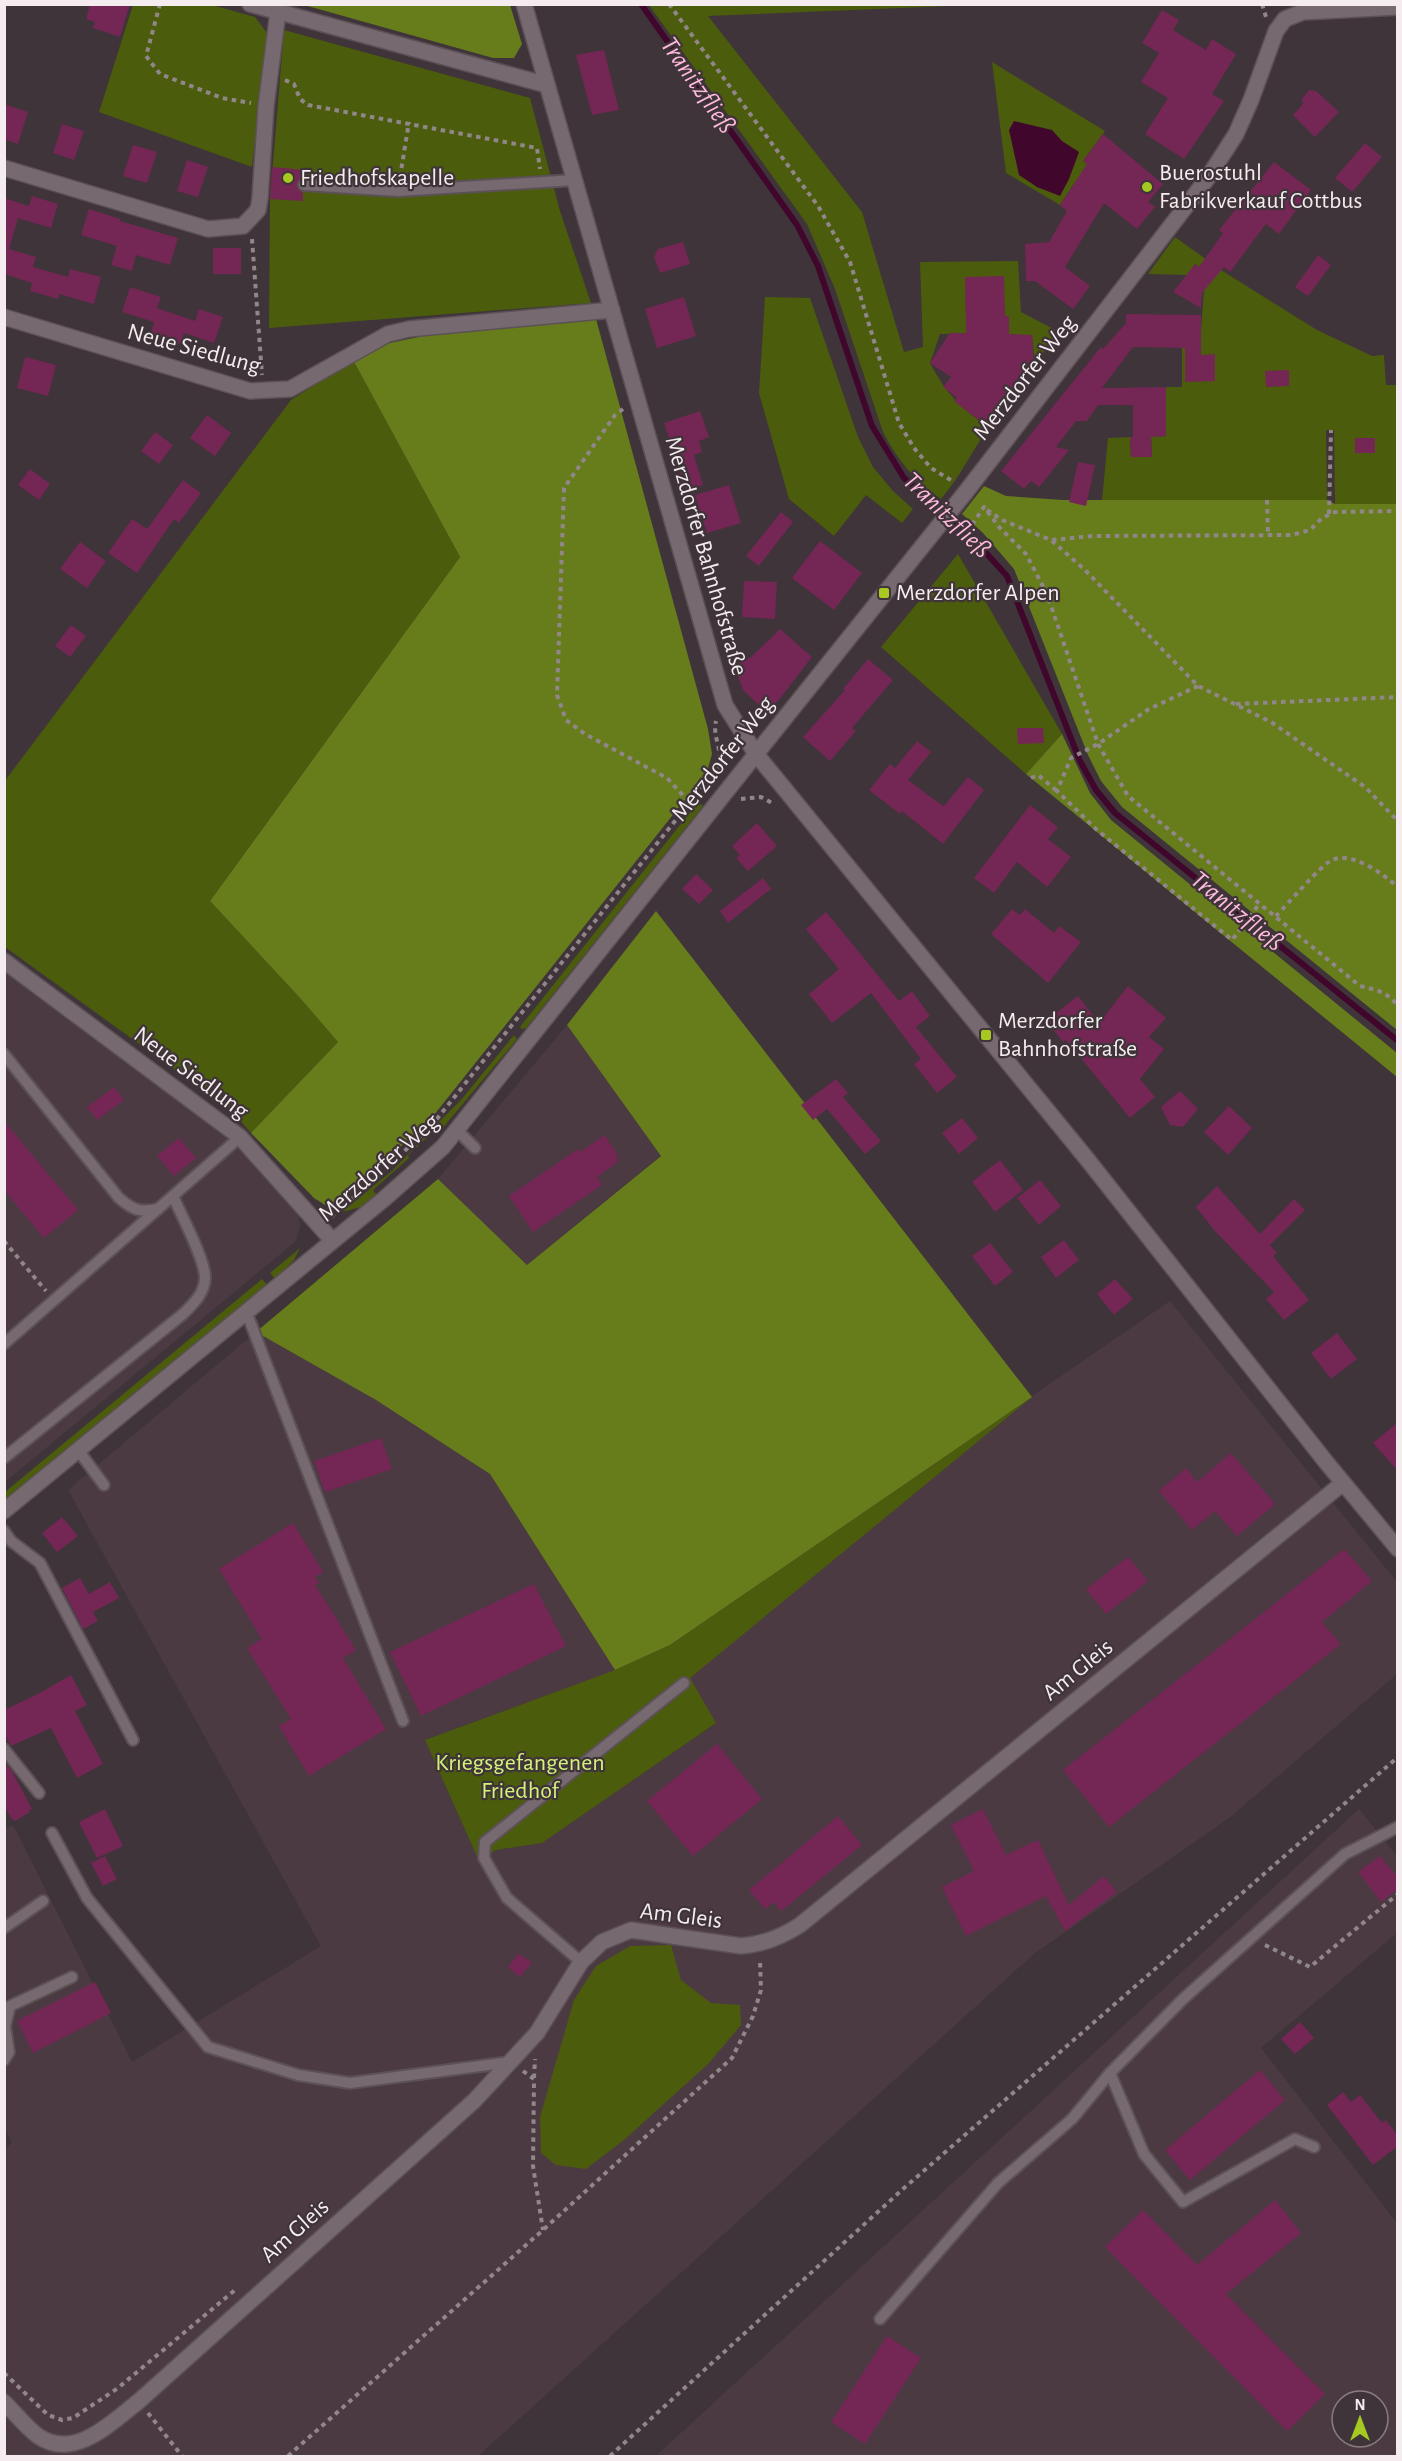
<svg xmlns="http://www.w3.org/2000/svg" width="1402" height="2461" viewBox="0 0 1402 2461" font-family="'Alegreya Sans',sans-serif">
  <rect width="100%" height="100%" fill="#3f3439"/>
  <g fill="#4c3a43" fill-rule="evenodd">
    <path d="M5 973 232 1142 259 1167 299 1216 300 1227 296 1241 5 1482Z"/>
    <path d="M567 1025 661 1155 527 1265 438 1179Z"/>
    <path d="M1170 1301 1397 1582V1674L1229 1818 1035 1953 478 2456H5L4 2151 12 2142 4 2126 5 1829 13 1825 132 2062 321 1946 68 1490 256 1332 376 1400 490 1474 615 1670 425 1740 479 1861 496 1850 542 1843 715 1724 670 1645Z"/>
    <path d="M1359 1809 1397 1856V1933L1261 2048 1397 2223V2456H656ZM1342 2401H1378V2437H1342Z"/>
  </g>
  <g fill="#4b5c0c">
    <path d="M133 5H212L255 17 267 33 252 167 99 112Z"/>
    <path d="M649 5H974L708 16 862 212 904 352 923 347 920 262 1018 261 1021 312 1059 332 1035 364 1032 336 1009 334V316H982L981 334H940L930 363C946 393 961 409 989 427 972 451 960 477 941 499 915 482 897 459 883 432L835 289 807 224Z"/>
    <path d="M284 30 530 98 560 211 591 303 269 328 270 199Z"/>
    <path d="M992 62 1105 131 1083 161 1118 187 1105 204 1073 185 1060 205 1006 173Z"/>
    <path d="M1175 237 1221 270 1317 330 1372 356 1384 355 1386 385H1397V504H1335L1334 430H1326L1327 500H1102L1108 438 1130 437 1131 457 1152 456 1151 437 1166 436V387H1182V332L1201 331 1204 290 1214 277 1195 264 1187 275 1148 274Z"/>
    <path d="M765 297 810 298 858 437 873 467 893 491 913 509 902 523 866 495 834 536 789 499 759 393Z"/>
    <path d="M353 360 460 557 210 901 300 998 338 1042 251 1133 232 1111 5 947 4 782 291 400Z"/>
    <path d="M958 554 1062 734 1026 774 881 647Z"/>
    <path d="M701 804 703 806 526 1028 522 1029 520 1027 695 806Z"/>
    <path d="M514 1035 517 1039 441 1130 436 1125 461 1100Z"/>
    <path d="M431 1130 433 1132 408 1155 409 1158 373 1190 376 1194 361 1207 342 1212 393 1170Z"/>
    <path d="M300 1248 294 1260 275 1279 270 1273Z"/>
    <path d="M262 1279 267 1285 5 1502V1492Z"/>
    <path d="M1032 1397 690 1678 716 1723 542 1843 496 1850 479 1861 425 1740 615 1670 670 1645Z"/>
    <path d="M671 1945 681 1980 711 2003 740 2005 741 2025 708 2064 624 2140 586 2169 556 2165 541 2153 540 2117 574 2000 596 1966 630 1946Z"/>
  </g>
  <g fill="#677c1b">
    <path d="M304 5H510L522 44 514 58H493Z"/>
    <path d="M596 319 708 729 712 754 707 772 430 1120 338 1204 325 1205 314 1198 251 1133 338 1042 300 998 210 901 460 557 353 360 390 343 428 335Z"/>
    <path d="M984 486 1006 496 1063 500H1327L1335 504H1397V1030L1122 807 1101 781 1088 755 1014 569 983 533 962 514Z"/>
    <path d="M1062 734 1090 793 1111 820 1397 1053V1077L1026 774Z"/>
    <path d="M656 911 1032 1397 670 1645 615 1670 490 1474 376 1400 256 1332 438 1179 527 1265 661 1156 567 1025Z"/>
  </g>
  <path fill="#40062b" d="M1014 121 1052 130 1062 141 1079 152 1069 179 1060 196 1037 187 1019 175 1009 130Z"/>
  <g fill="none" stroke-linecap="round" stroke-linejoin="round">
    <path stroke="#40062b" stroke-width="6" d="M641 4 797 225 818 266 872 426 904 478 967 532 1007 576 1080 761 1096 790 1115 813 1398 1041"/>
  </g>
  <g fill="#742654">
    <path d="M90 4H130L120 37 93 28 95 22 86 19Z"/>
    <path d="M1162 10 1179 20 1173 30 1206 50 1212 39 1236 54 1212 94 1224 101 1184 159 1145 134 1168 98 1141 82 1159 53 1142 43Z"/>
    <path d="M604 50 619 110 592 115 576 55Z"/>
    <path d="M1309 90 1316 91 1339 112 1315 137 1293 115 1303 104 1302 99Z"/>
    <path d="M4 104 28 112 18 144 4 139Z"/>
    <path d="M62 124 84 131 74 160 53 153Z"/>
    <path d="M1103 134 1163 184 1148 202 1155 207 1137 229 1104 203 1065 267 1090 286 1073 309 1035 281H1026L1025 244 1049 242 1067 211 1060 205 1087 164 1083 161Z"/>
    <path d="M1365 143 1382 157 1352 192 1335 178Z"/>
    <path d="M133 145 157 152 147 183 123 176Z"/>
    <path d="M187 160 208 167 198 197 177 191Z"/>
    <path d="M1274 162 1311 190 1279 234 1266 224 1230 272 1224 267 1202 293 1201 308 1173 292 1195 264 1199 267 1223 233 1219 230Z"/>
    <path d="M272 167 305 170 304 178 300 179 297 184 298 189 303 192V201L270 199Z"/>
    <path d="M32 196 58 204 51 228 18 218 9 249 36 257 33 267 68 277 70 269 101 277 94 304 59 294 58 299 30 291 32 283 4 274V198L29 206Z"/>
    <path d="M89 209 120 219V221L178 238 170 265 136 255 132 271 111 265 117 246 81 235Z"/>
    <path d="M683 242 690 264 660 273 654 257 658 249Z"/>
    <rect x="213" y="248" width="28" height="26"/>
    <path d="M1318 255 1331 265 1308 296 1295 287Z"/>
    <path d="M1004 276 1005 316H1009V334L1032 335 1034 365 1025 378 1021 375 984 424 954 401 957 398 943 387 951 377 930 363 950 333H966L965 277Z"/>
    <path d="M130 287 161 297 157 308 195 321 199 309 223 317 214 343 184 333 180 344 151 333 154 322 122 312Z"/>
    <path d="M684 297 696 336 657 348 645 309Z"/>
    <path d="M1126 314 1201 315V355L1215 354V381L1185 382V348L1133 347 1102 388 1166 387V436L1151 437 1152 457H1131L1130 437H1133V405H1098L1087 421H1076L1056 447 1069 450 1039 487 1031 481 1024 489 1001 471 1101 347 1103 349 1126 323Z"/>
    <path d="M25 357 56 365 48 396 17 388Z"/>
    <path d="M1289 370V386L1266 387 1265 371Z"/>
    <path d="M700 411 709 437 699 441 702 452 694 455 703 485 686 490 664 423Z"/>
    <path d="M207 415 231 433 215 456 190 438Z"/>
    <path d="M155 432 173 445 159 464 141 451Z"/>
    <rect x="1355" y="438" width="20" height="15"/>
    <path d="M1078 462 1095 465 1086 506 1069 502Z"/>
    <path d="M30 469 50 484 39 500 18 485Z"/>
    <path d="M183 480 201 493 179 523 174 519 137 573 108 553 132 519 147 529Z"/>
    <path d="M729 485 741 523 707 533 695 495Z"/>
    <path d="M781 512 793 522 759 566 746 556Z"/>
    <path d="M820 541 862 573 834 610 792 578Z"/>
    <path d="M80 542 106 561 87 588 60 569Z"/>
    <path d="M744 581 777 582 775 619 742 617Z"/>
    <path d="M71 625 86 636 70 657 55 646Z"/>
    <path d="M780 629 812 657 778 701 764 710 743 690 734 666 751 657Z"/>
    <path d="M868 659 893 680 852 728 856 731 830 761 803 737 845 690 843 689Z"/>
    <path d="M1017 728H1043L1044 743 1018 744Z"/>
    <path d="M917 741 931 752 908 780 936 801 944 806 968 777 984 790 943 844 902 811 900 814 869 790 890 764 895 768Z"/>
    <path d="M1030 805 1058 827 1048 839 1071 857 1047 887 1017 862 994 893 974 878Z"/>
    <path d="M757 823 777 846 748 871 736 858 740 855 732 846Z"/>
    <path d="M696 874 713 890 699 904 682 889Z"/>
    <path d="M763 878 771 889 728 923 720 911Z"/>
    <path d="M1012 909 1020 915 1025 909 1054 933 1059 926 1081 942 1048 983 991 934Z"/>
    <path d="M826 912 899 1001 912 991 930 1016 916 1027 957 1077 937 1093 914 1064 921 1059 871 993 832 1023 809 994 839 969 806 929Z"/>
    <path d="M1128 986 1166 1018 1149 1037 1164 1049 1140 1079 1155 1097 1130 1118 1066 1040 1063 1042 1046 1021 1078 996 1099 1023Z"/>
    <path d="M836 1079 848 1093 843 1097 881 1141 865 1154 827 1109 813 1120 801 1105Z"/>
    <path d="M114 1087 124 1100 97 1120 87 1107Z"/>
    <path d="M1180 1091 1198 1109 1183 1127 1170 1125 1161 1107Z"/>
    <path d="M1229 1106 1252 1128 1228 1155 1204 1132Z"/>
    <path d="M962 1118 978 1138 959 1154 942 1133Z"/>
    <path d="M4 1121 78 1210 44 1238 4 1190Z"/>
    <path d="M605 1135 618 1156 616 1157 619 1161 597 1177 602 1185 533 1232 509 1196 578 1149 580 1152Z"/>
    <path d="M179 1138 196 1158 174 1176 157 1156Z"/>
    <path d="M1000 1160 1023 1190 995 1212 972 1182Z"/>
    <path d="M1040 1180 1061 1206 1039 1225 1017 1198Z"/>
    <path d="M1217 1186 1260 1234 1294 1199 1305 1210 1270 1245 1277 1253 1273 1256 1309 1300 1284 1320 1266 1299 1274 1292 1214 1230 1196 1207Z"/>
    <path d="M1064 1240 1079 1260 1056 1278 1041 1257Z"/>
    <path d="M990 1243 1013 1272 995 1286 972 1256Z"/>
    <path d="M1115 1279 1133 1299 1114 1315 1097 1294Z"/>
    <path d="M1337 1333 1357 1359 1331 1379 1311 1353Z"/>
    <path d="M1398 1422V1471L1373 1443Z"/>
    <path d="M381 1438 392 1469 325 1492 314 1461Z"/>
    <path d="M1231 1453 1275 1504 1237 1536 1215 1511 1192 1530 1159 1491 1186 1468 1197 1482Z"/>
    <path d="M62 1517 78 1536 57 1552 42 1533Z"/>
    <path d="M293 1523 323 1572 315 1577 319 1583 315 1585 356 1650 343 1658 386 1729 309 1776 279 1726 291 1719 247 1648 262 1639 219 1569Z"/>
    <path d="M1344 1549 1372 1581 1322 1622 1341 1644 1109 1827 1063 1770Z"/>
    <path d="M1128 1557 1148 1581 1106 1614 1086 1589Z"/>
    <path d="M80 1578 89 1594 110 1582 119 1598 93 1612 98 1621 83 1629 62 1588Z"/>
    <path d="M534 1584 566 1646 421 1716 390 1652Z"/>
    <path d="M71 1675 87 1705 75 1711 103 1764 77 1778 51 1728 11 1746 4 1733V1710L38 1694Z"/>
    <path d="M717 1744 762 1799 693 1856 647 1801Z"/>
    <path d="M4 1762 12 1771 32 1809 29 1810 30 1812 15 1821 12 1819 4 1806Z"/>
    <path d="M105 1809 123 1846 97 1858 79 1822Z"/>
    <path d="M983 1809 1006 1855 1038 1840 1069 1905 1104 1876 1117 1892 1065 1931 1046 1896 966 1936 942 1887 974 1871 951 1825Z"/>
    <path d="M838 1816 862 1845 781 1911 774 1902 765 1909 749 1890Z"/>
    <path d="M105 1856 117 1879 103 1886 91 1863Z"/>
    <path d="M1380 1856 1398 1878V1889L1381 1902 1358 1872Z"/>
    <path d="M518 1954 532 1962 520 1977 508 1967Z"/>
    <path d="M95 1982 111 2013 33 2053 17 2021Z"/>
    <path d="M1300 2022 1314 2038 1295 2054 1281 2039Z"/>
    <path d="M1260 2070 1285 2100 1190 2180 1165 2150Z"/>
    <path d="M1343 2092 1351 2102 1360 2095 1382 2123 1386 2120 1398 2136V2146L1373 2165 1327 2105Z"/>
    <path d="M1275 2200 1301 2233 1226 2294 1325 2394 1287 2431 1105 2247 1143 2210 1197 2265Z"/>
    <path d="M887 2336 921 2358 865 2444 831 2422Z"/>
  </g>
  <g fill="none" stroke-linecap="round" stroke-linejoin="round">
    <defs>
      <g id="lane">
        <path d="M304 185 398 191 575 180"/>
        <path d="M4 1054 119 1198C133 1210 140 1213 158 1209"/>
        <path d="M457 1130 475 1148"/>
        <path d="M246 1311 403 1721"/>
        <path d="M4 1344 240 1137"/>
        <path d="M78 1450 104 1485"/>
        <path d="M4 1458 183 1314C193 1304 204 1294 205 1279 206 1261 181 1215 173 1196"/>
        <path d="M4 1531 11 1541 40 1563 133 1740"/>
        <path d="M4 1749 39 1793"/>
        <path d="M52 1833 87 1898 208 2047 298 2075 350 2083 511 2062"/>
        <path d="M4 1928 43 1901"/>
        <path d="M581 1962 507 1898 484 1858 485 1842 684 1683"/>
        <path d="M4 2060 9 2052 5 2026 10 2006 72 1977"/>
        <path d="M1314 2147 1295 2139 1183 2202 1144 2154 1110 2073 1183 1999 1345 1854 1398 1827"/>
        <path d="M880 2319 998 2183 1072 2119 1110 2073"/>
      </g>
      <g id="street">
        <path d="M250 4 547 85"/>
        <path d="M524 4 725 705 756 754 965 493 1207 179 1236 134 1251 100 1276 31 1285 19 1303 12 1398 7"/>
        <path d="M4 168 208 229 243 226 258 210 260 198 266 106 278 12"/>
        <path d="M4 317 250 391 290 389 388 334 409 329 612 310"/>
        <path d="M4 961 240 1137 332 1240"/>
        <path d="M4 2402C15 2413 26 2427 38 2436 74 2461 111 2423 139 2401L474 2101 537 2033 581 1962 602 1942 631 1930 741 1946C764 1944 781 1937 800 1925L1343 1483"/>
      </g>
      <path id="secondary" d="M4 1511 384 1199 443 1147 756 754 1087 1159 1326 1462 1398 1549"/>
    </defs>
    <use href="#lane" stroke="#5c5156" stroke-width="14"/>
    <use href="#street" stroke="#5c5156" stroke-width="18"/>
    <use href="#secondary" stroke="#5c5156" stroke-width="18"/>
    <g stroke="#91878b" stroke-width="4" stroke-dasharray="4.5 4.5" stroke-linecap="butt">
      <path d="M160 4 146 56 160 74 222 98 251 103"/>
      <path d="M669 4 818 206 850 262 899 423 914 448 931 468 954 482"/>
      <path d="M1262 4 1266 17"/>
      <path d="M285 80 294 84 300 99 308 105 537 148 540 169"/>
      <path d="M400 177 409 122"/>
      <path d="M252 239 262 375"/>
      <path d="M623 409 615 415 564 488 557 695 566 720 585 734 667 778 690 803"/>
      <path d="M1267 500 1268 535"/>
      <path d="M987 510 1002 520 1051 540 1084 569 1198 686 1271 722 1365 787 1398 821"/>
      <path d="M1329 514 1331 430"/>
      <path d="M967 532 984 507 999 527 1026 554 1047 594 1098 744 1128 796 1360 986C1376 990 1389 992 1398 1007"/>
      <path d="M1052 540 1092 536 1292 535 1310 530 1322 518 1335 512 1398 511"/>
      <path d="M1198 686 1149 709 1098 744 1071 758 1057 791 1096 829 1232 940 1260 903"/>
      <path d="M1236 704 1398 697"/>
      <path d="M1031 778 1038 775 1057 791"/>
      <path d="M741 799 761 797 774 804"/>
      <path d="M1276 916C1286 906 1322 864 1332 860 1352 851 1383 874 1398 887"/>
      <path d="M331 1217 374 1180 432 1125 719 766C723 750 712 736 716 721"/>
      <path d="M4 1241 46 1291"/>
      <path d="M1265 1945 1310 1967 1398 1894"/>
      <path d="M523 2071 534 2079 533 2166 543 2230"/>
      <path d="M534 2078 535 2059"/>
      <path d="M4 2373 48 2415 62 2420 73 2418 118 2388 235 2290"/>
      <path d="M148 2413 182 2456"/>
      <path d="M288 2456 543 2230 732 2058 753 2016 761 1990 760 1960"/>
      <path d="M610 2456 903 2189 1398 1757"/>
    </g>
    <use href="#lane" stroke="#76696f" stroke-width="10"/>
    <use href="#street" stroke="#76696f" stroke-width="15"/>
    <use href="#secondary" stroke="#76696f" stroke-width="15"/>
  </g>
  <g fill="#a6c821" stroke="#3f3439" stroke-width="2">
    <circle cx="288" cy="178" r="6"/>
    <circle cx="1147" cy="187" r="6"/>
    <rect x="878" y="587" width="12" height="12" rx="3"/>
    <rect x="980" y="1029" width="12" height="12" rx="3"/>
  </g>
  <g text-anchor="middle" dominant-baseline="central" stroke-width="4.5" stroke-linejoin="round" paint-order="stroke">
    <g font-size="24" fill="#f4ecef" stroke="#3f3439" text-anchor="start">
      <text x="1159" y="173">Buerostuhl<tspan x="1159" dy="28">Fabrikverkauf Cottbus</tspan></text>
      <text x="300" y="178">Friedhofskapelle</text>
      <text x="896" y="593">Merzdorfer Alpen</text>
      <text x="998" y="1021">Merzdorfer<tspan x="998" dy="28">Bahnhofstraße</tspan></text>
    </g>
    <g font-size="24" fill="#f4ecef" stroke="#3f3439">
      <text transform="translate(194 349) rotate(15)">Neue Siedlung</text>
      <text transform="translate(1025 378) rotate(-52)">Merzdorfer Weg</text>
      <text transform="translate(706 556) rotate(74)">Merzdorfer Bahnhofstraße</text>
      <text transform="translate(723 759) rotate(-52)">Merzdorfer Weg</text>
      <text transform="translate(191 1073) rotate(37)">Neue Siedlung</text>
      <text transform="translate(379 1168) rotate(-41)">Merzdorfer Weg</text>
      <text transform="translate(1078 1670) rotate(-39)">Am Gleis</text>
      <text transform="translate(681 1916) rotate(7)">Am Gleis</text>
      <text transform="translate(295 2231) rotate(-42)">Am Gleis</text>
    </g>
    <g font-size="24" fill="#d3f27a" stroke="#3f3439">
      <text x="520" y="1763">Kriegsgefangenen<tspan x="520" dy="28">Friedhof</tspan></text>
    </g>
    <g font-size="26" font-style="italic" fill="#ffbadd" stroke="#3f3439">
      <text transform="translate(698 85) rotate(55)">Tranitzfließ</text>
      <text transform="translate(947 515) rotate(44)">Tranitzfließ</text>
      <text transform="translate(1237 911) rotate(39)">Tranitzfließ</text>
    </g>
  </g>
  <rect width="1402" height="2461" fill="none" stroke="#f4ecef" stroke-width="12"/>
  <g transform="translate(1360 2419)"><circle r="28" fill="#3f3439" stroke="#877e82" stroke-width="1.5"/>
  <path d="M0-4.5L10 22L0 15L-10 22Z" fill="#a6c821"/>
  <text y="-9" font-size="16" font-weight="bold" text-anchor="middle" fill="#f4ecef">N</text>
  </g>
</svg>
